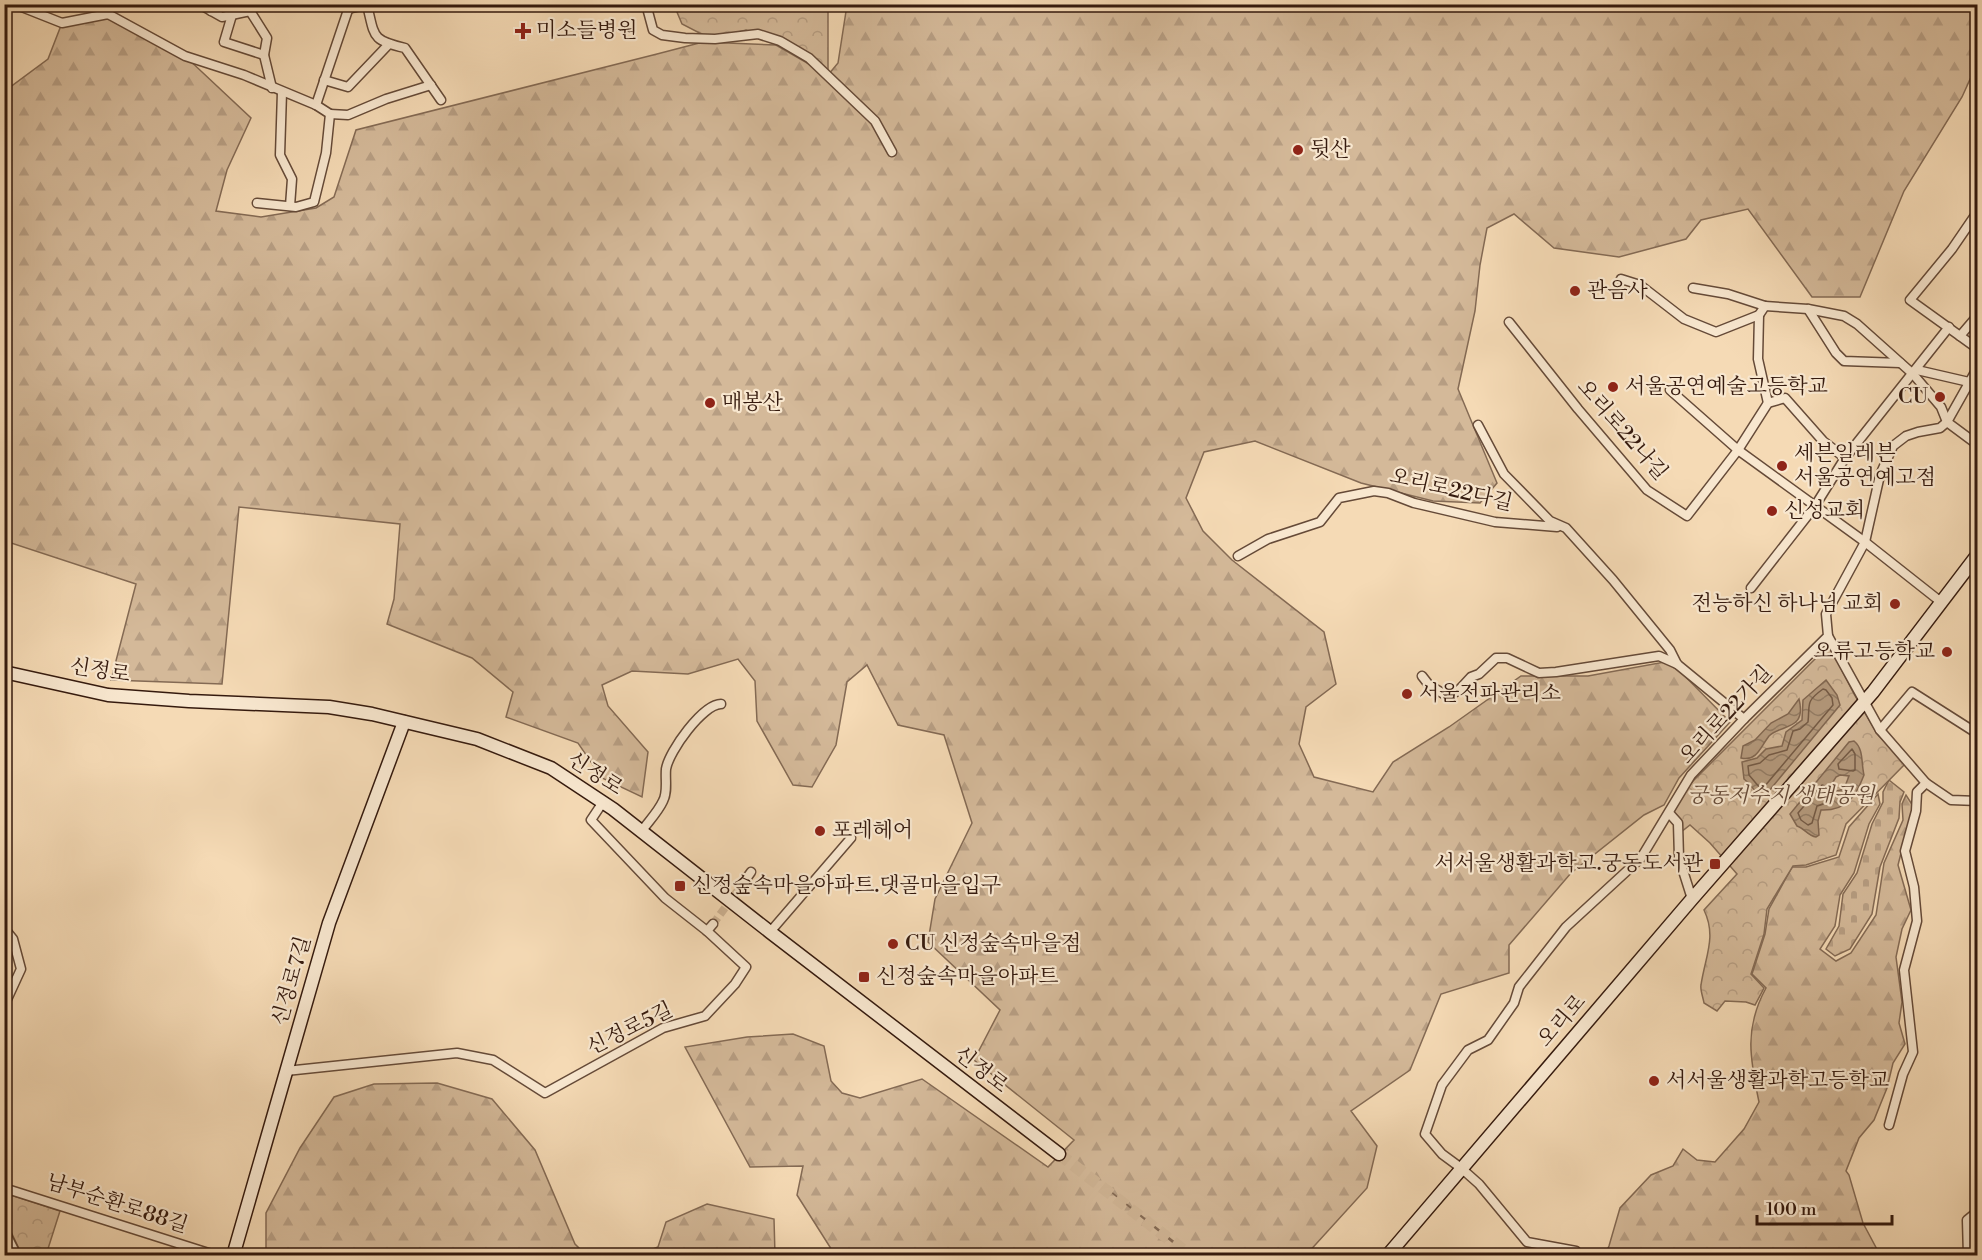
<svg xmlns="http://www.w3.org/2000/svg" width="1982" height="1260" viewBox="0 0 1982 1260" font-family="'Libre Bodoni','Noto Serif KR',serif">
  <defs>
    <pattern id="forest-firs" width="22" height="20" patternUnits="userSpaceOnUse" patternTransform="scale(1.5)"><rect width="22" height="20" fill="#d4b999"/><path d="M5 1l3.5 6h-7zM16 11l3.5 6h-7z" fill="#b79e83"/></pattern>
    <pattern id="cemetery-stones" width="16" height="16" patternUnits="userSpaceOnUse" patternTransform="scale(1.5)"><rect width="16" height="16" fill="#d4b999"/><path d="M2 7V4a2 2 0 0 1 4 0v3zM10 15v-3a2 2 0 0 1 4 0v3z" fill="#b79e83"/></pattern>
    <pattern id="park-crowns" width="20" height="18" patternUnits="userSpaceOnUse" patternTransform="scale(1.5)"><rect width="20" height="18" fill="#d4b999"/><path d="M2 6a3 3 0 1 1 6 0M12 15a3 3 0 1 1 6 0" fill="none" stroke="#b79e83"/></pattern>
    <pattern id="water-waves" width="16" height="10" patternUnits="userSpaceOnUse" patternTransform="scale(1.5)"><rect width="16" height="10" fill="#b4997c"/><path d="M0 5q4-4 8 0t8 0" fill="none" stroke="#937c64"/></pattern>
  </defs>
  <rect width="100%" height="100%" fill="#f5dab5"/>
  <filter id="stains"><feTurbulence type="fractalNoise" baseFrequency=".00333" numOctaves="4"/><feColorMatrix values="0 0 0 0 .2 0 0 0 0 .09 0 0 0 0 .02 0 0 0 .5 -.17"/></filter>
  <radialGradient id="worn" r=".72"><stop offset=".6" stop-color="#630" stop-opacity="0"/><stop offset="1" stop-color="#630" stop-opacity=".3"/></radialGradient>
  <g fill="url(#forest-firs)" stroke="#846a54" stroke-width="1.5">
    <path d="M1968 4 1977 19V64L1962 97 1904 191 1860 297H1812L1748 209 1701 220 1686 239 1619 257 1554 248 1514 214 1487 228 1480 265 1475 311 1458 389 1497 483 1480 503 1433 501 1361 483 1255 441 1204 452 1186 498 1203 531 1232 560 1324 632 1336 684 1306 707 1299 744 1314 777 1373 792 1393 762 1449 727 1521 676H1588L1670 661 1730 722 1679 778 1664 805 1644 815 1571 873 1509 945V973L1441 994 1410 1070 1351 1111 1377 1146 1367 1188 1306 1255H1191L1105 1187 1188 1255H835L797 1195 803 1166 750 1167 685 1047 747 1037 793 1034 824 1046 831 1081 842 1093 860 1098 922 1079 1048 1167 1074 1140 974 1060 1000 1010 928 942 935 899 972 823 944 735 898 725 867 665 847 682 836 745 812 787 793 785 757 721 755 681 738 659 688 674 632 671 602 685 608 706 648 752 642 797 602 778 578 743 506 717 513 692 472 658 387 624 394 599 400 524 239 507 222 684 111 680 136 584 5 541 4 299 11 293 4 287 5 91 48 59 62 23 108 14 185 56 251 118 227 170 216 211 261 217 316 208 334 197 356 130 657 54 703 42 776 45 828 75 838 63 847 5Z"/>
    <path d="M1878 794 1880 804 1869 824 1854 873 1840 895 1835 926 1820 949 1836 961 1851 953 1876 915 1884 863 1903 820 1902 804 1906 795 1913 806 1898 865 1911 910 1902 929 1896 957 1902 1002 1899 1023 1905 1044 1893 1063 1887 1088 1874 1120 1859 1138 1846 1171 1849 1175 1863 1223 1880 1255 1604 1256 1609 1246 1620 1208 1651 1175 1673 1166 1683 1149 1697 1160 1715 1162 1744 1129 1759 1102C1750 1059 1744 1028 1766 988L1752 974 1765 934 1769 909 1792 867H1806L1839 857 1849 827Z"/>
    <path d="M437 1083 492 1099 535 1150 575 1244 586 1255H266V1213L300 1148 334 1097 374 1084Z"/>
    <path d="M707 1204 774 1219 775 1255H638L658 1247 666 1222Z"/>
  </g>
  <path fill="url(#cemetery-stones)" stroke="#846a54" stroke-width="1.5" d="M1889 780 1904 792 1900 802 1899 818 1880 867 1872 914 1850 949 1835 956 1826 949 1839 926 1843 894 1857 873 1872 824 1883 802V792Z"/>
  <g fill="url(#park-crowns)" stroke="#846a54" stroke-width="1.5">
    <path d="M674 5H828V76L789 47 746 30 711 39 682 24Z"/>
    <path d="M1829 645 1854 694 1878 735 1906 763 1846 824 1836 855 1806 865 1793 866 1767 909 1764 934 1751 974 1764 988 1755 1005 1746 1002 1725 1001 1717 1011 1704 1003C1703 997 1700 990 1701 985 1705 957 1717 937 1704 910L1737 874 1710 843 1690 825 1681 832 1672 812 1691 783Z"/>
    <path d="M5 1193 60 1211 46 1255H22L5 1219Z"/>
  </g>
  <g fill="url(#water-waves)" stroke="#816650" stroke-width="1.5" fill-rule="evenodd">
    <path d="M1826 680 1837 695 1840 705 1764 797C1754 793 1752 785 1744 779L1742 762 1757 758 1766 749 1782 746 1786 732 1802 720 1803 700Z"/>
    <path d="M1799 699C1807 731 1781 724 1769 736 1761 746 1757 762 1741 758L1743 746 1755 740 1771 723 1788 714Z"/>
    <path d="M1854 741C1864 749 1861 763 1864 775 1856 796 1847 811 1821 810L1818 821 1819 835 1816 837C1808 836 1804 828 1797 826L1790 814 1849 742ZM1840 775 1849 776 1844 789 1833 792 1831 785 1836 777Z"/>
  </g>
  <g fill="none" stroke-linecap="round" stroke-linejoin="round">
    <g stroke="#745a45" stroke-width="1.5">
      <path d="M1823 689 1826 690 1832 698 1833 705 1764 787 1760 788 1749 775 1748 766 1760 763 1769 755 1787 750 1793 731 1800 729 1808 722C1810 704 1805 702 1823 689Z"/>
      <path d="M1852 749 1855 754V770L1853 771 1839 769 1838 764Z"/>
      <path d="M1822 785 1825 786 1827 794 1833 801 1817 806 1812 823 1808 825 1801 820 1798 813Z"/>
    </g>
    <path stroke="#cfb494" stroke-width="8" stroke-dasharray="8 4" stroke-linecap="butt" d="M713 924 741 886"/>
    <path stroke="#cfb494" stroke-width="12" stroke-dasharray="12 6" stroke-linecap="butt" d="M1059 1154 1191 1256"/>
    <defs>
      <g id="street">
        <path d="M14 4 62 23 108 14 185 56 244 75 316 105 330 114 326 153 314 202 296 207 257 203"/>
        <path d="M199 4 222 17 250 11 267 38 264 55 272 88"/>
        <path d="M335 4 348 9 370 4"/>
        <path d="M646 4 653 30 662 35 685 38 715 39 758 34 780 41 809 58 875 121 892 152"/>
        <path d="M367 5C375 37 371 40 405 48L441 100"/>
        <path d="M211 11 222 4"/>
        <path d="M232 15 224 42 264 55"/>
        <path d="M324 80 348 87 389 44"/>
        <path d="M282 92 280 155 292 179 290 206"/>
        <path d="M316 105 350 4"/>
        <path d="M330 114 348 115 386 99 431 85"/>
        <path d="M1978 211 1952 249 1910 300 1960 336 1978 315"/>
        <path d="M1621 279 1640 285 1684 319 1716 332 1759 315 1765 306 1808 309 1844 316 1857 324 1913 374 1941 407 1947 422 1978 445"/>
        <path d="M1693 288 1728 294 1765 306"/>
        <path d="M1808 309 1836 353 1844 361 1900 363"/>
        <path d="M1759 315 1758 359 1768 403"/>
        <path d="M1509 322 1578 409 1647 490 1687 516 1738 450 1768 403 1785 398 1823 441 1845 458"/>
        <path d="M1960 336 1978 349"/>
        <path d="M1917 370 1969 382"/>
        <path d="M1670 390 1738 450 1865 542 1941 602"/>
        <path d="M1478 425 1504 474 1550 521 1566 528 1613 580 1670 650 1677 664 1744 719"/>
        <path d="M1238 556 1268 539 1320 522 1339 498 1374 491 1388 493 1414 503 1495 522 1557 527"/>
        <path d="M1751 588 1815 506 1845 458 1949 327"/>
        <path d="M1828 636 1880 730 1926 783 1951 800 1978 801"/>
        <path d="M1422 676 1429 685 1447 696 1458 691 1471 677 1479 674 1496 658H1507L1539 673 1556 672 1659 656 1677 664"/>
        <path d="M1880 730 1912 692 1978 734"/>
        <path d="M1669 813 1678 823 1679 858 1692 899"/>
        <path d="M641 832C648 822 658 812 663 801 668 792 665 780 666 769 669 751 703 704 721 704"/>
        <path d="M741 886 751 872"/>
        <path d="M4 928 13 939 21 969 4 1006"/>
        <path d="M707 931 713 924"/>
        <path d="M770 932 851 838"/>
        <path d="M286 1071 457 1053 493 1060 545 1093 663 1028 705 1016 735 984 746 967 707 931 665 898 591 820 603 802"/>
        <path d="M1889 1125 1903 1074 1913 1052 1904 970 1917 921 1914 887 1905 851 1916 811 1917 792 1926 783"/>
        <path d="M4 1188 218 1256"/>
        <path d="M4 1230 17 1256"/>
        <path d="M1576 1251 1527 1242 1479 1184 1461 1168 1442 1154 1425 1134 1442 1085 1468 1050 1488 1040 1514 1003 1519 987 1566 927 1641 858 1691 775 1744 719 1828 636 1826 614 1865 542 1880 475 1893 446 1906 436 1918 432 1940 428 1947 422 1978 367"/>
        <path d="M1968 1256 1967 1220 1978 1211"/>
      </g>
      <g id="secondary">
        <path d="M4 672 108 695 189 701 329 707 372 714 477 739 551 768 613 809 770 932 1059 1154"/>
        <path d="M233 1256 329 923 404 722"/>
        <path d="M1387 1256 1692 899 1873 692 1978 554"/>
      </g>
    </defs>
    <use href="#street" stroke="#654a38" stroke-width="11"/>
    <use href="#secondary" stroke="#351a0e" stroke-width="15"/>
    <use href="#street" stroke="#f8e7cf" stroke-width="8"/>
    <use href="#secondary" stroke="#f8e7cf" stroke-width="12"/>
  </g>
  <g fill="#8f2418" stroke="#f8e7cf" stroke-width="2">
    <path d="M520 22h6v6h6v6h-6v6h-6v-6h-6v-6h6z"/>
    <circle cx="1298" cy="150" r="6"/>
    <circle cx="1575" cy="291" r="6"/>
    <circle cx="1613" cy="387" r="6"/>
    <circle cx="1940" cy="397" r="6"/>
    <circle cx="710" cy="403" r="6"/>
    <circle cx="1782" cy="466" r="6"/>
    <circle cx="1772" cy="511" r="6"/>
    <circle cx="1895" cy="604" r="6"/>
    <circle cx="1947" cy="652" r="6"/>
    <circle cx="1407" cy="694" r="6"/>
    <circle cx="820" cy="831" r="6"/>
    <rect x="1709" y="858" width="12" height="12" rx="3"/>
    <rect x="674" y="880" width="12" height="12" rx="3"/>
    <circle cx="893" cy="944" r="6"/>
    <rect x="858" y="971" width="12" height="12" rx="3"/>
    <circle cx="1654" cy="1081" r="6"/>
  </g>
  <g text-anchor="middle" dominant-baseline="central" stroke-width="4.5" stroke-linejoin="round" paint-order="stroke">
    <g font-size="21" fill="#351a0e" stroke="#f8e7cf" text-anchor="start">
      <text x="536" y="31">미소들병원</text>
      <text x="1310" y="150">뒷산</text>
      <text x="1587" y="291">관음사</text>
      <text x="1625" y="387">서울공연예술고등학교</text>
      <text x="1928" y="397" text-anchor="end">CU</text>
      <text x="722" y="403">매봉산</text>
      <text x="1794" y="454">세븐일레븐<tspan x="1794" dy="24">서울공연예고점</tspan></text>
      <text x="1784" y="511">신성교회</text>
      <text x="1883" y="604" text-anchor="end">전능하신 하나님 교회</text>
      <text x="1935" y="652" text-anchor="end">오류고등학교</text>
      <text x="1419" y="694">서울전파관리소</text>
      <text x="832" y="831">포레헤어</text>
      <text x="1703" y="864" text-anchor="end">서서울생활과학고.궁동도서관</text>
      <text x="692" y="886">신정숲속마을아파트.댓골마을입구</text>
      <text x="905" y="944">CU 신정숲속마을점</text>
      <text x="876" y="977">신정숲속마을아파트</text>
      <text x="1666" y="1081">서서울생활과학고등학교</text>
    </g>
    <g font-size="21" fill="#351a0e" stroke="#f8e7cf">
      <text transform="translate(1622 430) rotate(49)">오리로22나길</text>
      <text transform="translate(1451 490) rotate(13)">오리로22다길</text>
      <text transform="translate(100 671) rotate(9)">신정로</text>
      <text transform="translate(1726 715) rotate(-47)">오리로22가길</text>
      <text transform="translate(595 774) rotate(33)">신정로</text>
      <text transform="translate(292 981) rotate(-74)">신정로7길</text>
      <text transform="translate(1562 1021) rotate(-49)">오리로</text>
      <text transform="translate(630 1029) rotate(-26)">신정로5길</text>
      <text transform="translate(981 1070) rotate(38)">신정로</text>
      <text transform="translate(117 1204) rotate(18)">남부순환로88길</text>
    </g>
    <g font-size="21" font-style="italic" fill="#654a38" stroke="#f8e7cf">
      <text x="1781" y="796">궁동저수지 생태공원</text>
    </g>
  </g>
  <rect width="1982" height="1260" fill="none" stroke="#f5dab5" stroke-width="24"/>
  <rect x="6" y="6" width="1970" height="1248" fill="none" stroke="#351a0e" stroke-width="3"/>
  <rect x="12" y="12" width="1958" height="1236" fill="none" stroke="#351a0e" stroke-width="1.5"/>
  <path d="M1757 1215v9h135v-9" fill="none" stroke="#351a0e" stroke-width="3"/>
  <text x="1766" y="1215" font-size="18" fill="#351a0e" stroke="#f8e7cf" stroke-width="4.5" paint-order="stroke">100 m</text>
  <rect width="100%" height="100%" filter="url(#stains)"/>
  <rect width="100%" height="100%" fill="url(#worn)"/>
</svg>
